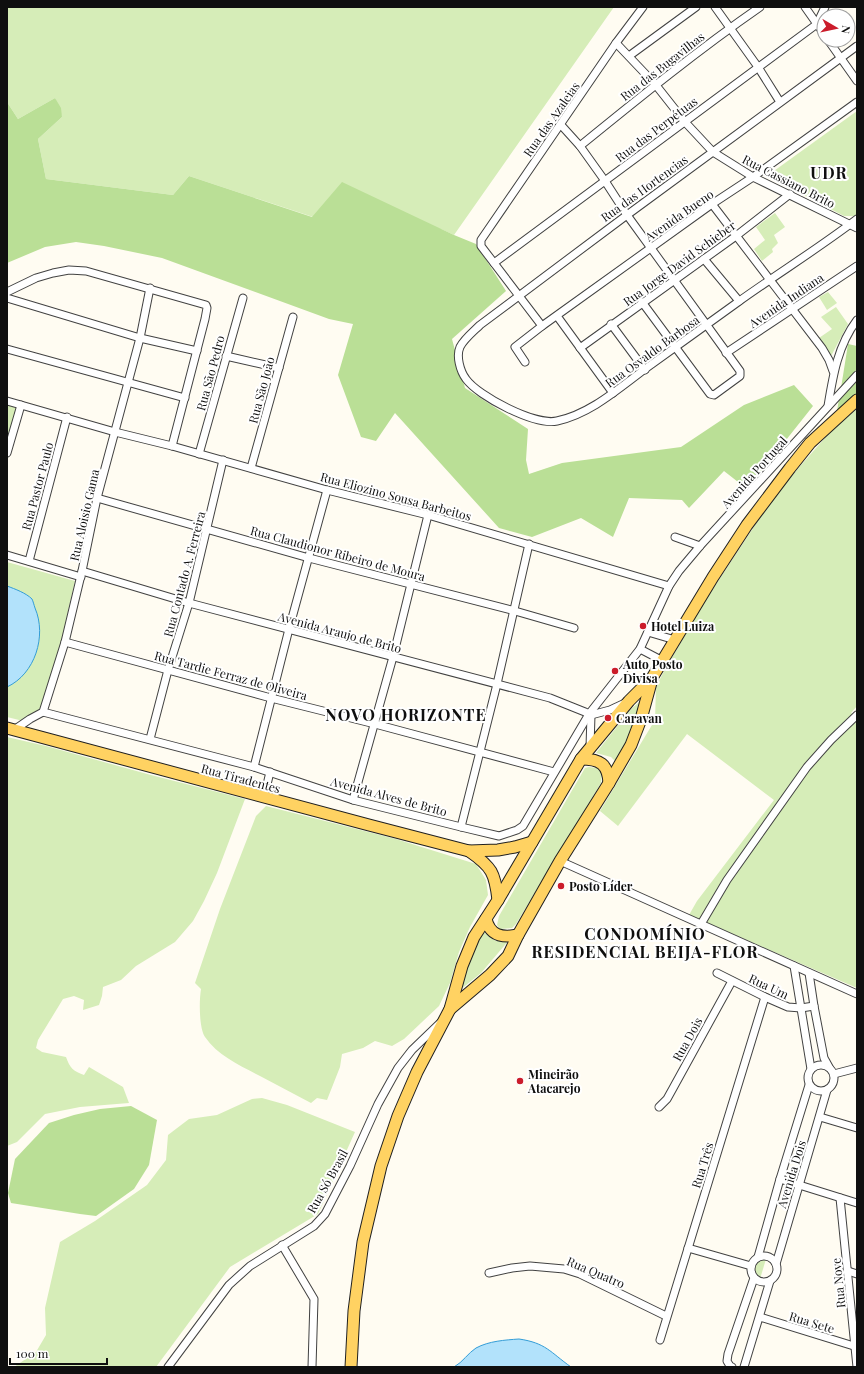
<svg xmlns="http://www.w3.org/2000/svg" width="864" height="1374" viewBox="0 0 864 1374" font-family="'Playfair Display',serif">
  <rect width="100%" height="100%" fill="#fffcf2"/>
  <g fill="#d6edb8">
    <path d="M7 7H614L454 235 441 229 313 217 189 176 173 195 46 179 38 139 62 117 55 98 18 119 7 102Z"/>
    <path d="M857 111V216H844L767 176Z"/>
    <path d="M775 213 785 227 774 235 778 243 772 249 773 252 762 261 754 249 765 240 756 227Z"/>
    <path d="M828 292 837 303 827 310 819 297Z"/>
    <path d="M836 307 848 324 830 358 819 338 832 329 821 317Z"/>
    <path d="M7 405 17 408 7 446Z"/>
    <path d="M857 409V706L851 713 857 716V988L689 915 697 901 774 800 687 734 618 826 600 811 655 720 656 687 663 673 705 601 771 501 801 465 833 429Z"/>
    <path d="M7 562 75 581 56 664 42 708 23 721 7 717Z"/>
    <path d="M643 699 629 741 617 763 611 757 596 753 631 709Z"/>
    <path d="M7 737 46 746 151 775 245 799 217 873 204 901 193 921 175 942 136 966 121 980 103 987 102 996 99 1005 83 1010 84 1000 74 996 63 999 38 1040 36 1048 42 1052 66 1057C70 1068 73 1071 84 1075L89 1067 123 1087 129 1103 80 1107 45 1114 17 1142 7 1146Z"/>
    <path d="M589 767 597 768 602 771 601 783 516 924 512 928 500 929 497 925 499 916 585 768Z"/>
    <path d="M266 806 396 839 476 864 486 880 488 895 470 927 459 952 450 983 439 1006 404 1039 392 1046 375 1041 363 1048 342 1054 340 1067 327 1100 317 1098 311 1103C294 1094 277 1085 260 1076 241 1066 218 1056 205 1037 199 1028 199 1001 201 989L195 983 220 909 256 816Z"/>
    <path d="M483 932 496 941 510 939 481 973 460 990 474 949Z"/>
    <path d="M262 1098 287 1105 355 1132 318 1214 230 1267 156 1367H14L36 1352 46 1335 45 1308 60 1242 95 1221 147 1185 166 1160 168 1135 189 1119 217 1115 252 1099Z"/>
    <path d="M763 1259H766L760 1279C752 1273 753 1263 763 1259Z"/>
  </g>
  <g fill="#badf96">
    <path d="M55 98 61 108 62 117 38 139 46 179 173 195 189 176 312 217 342 182 454 235 476 244 506 291 452 339 465 388 528 429 526 460 529 474 562 463 681 447 744 405 794 385 813 406 747 489 724 471 689 508 682 500 629 498 613 537 581 518 532 537 499 528 395 413 376 441 361 437 338 375 353 324 329 319 162 258 104 246 76 242 45 247 7 263V102L18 119Z"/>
    <path d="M848 344 857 346V369L841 388Z"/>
    <path d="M857 379V393L837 411 839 399Z"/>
    <path d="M131 1106 157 1120 149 1165 134 1189 96 1216 80 1214 11 1203 8 1193 15 1159 49 1123 74 1115 100 1109Z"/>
  </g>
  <g fill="#b2e2fb" stroke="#339dd7">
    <path d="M7 586C15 589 26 593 32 599 33 601 34 605 35 608 47 636 35 674 7 687Z"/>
    <path d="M519 1339C546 1343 550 1352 571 1367H454C463 1362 468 1353 476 1348 489 1341 505 1340 519 1339Z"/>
  </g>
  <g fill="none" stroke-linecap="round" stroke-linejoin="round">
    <defs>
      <g id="street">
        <path d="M715 7 758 67 780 102"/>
        <path d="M805 7 824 34"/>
        <path d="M828 40 857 81"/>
        <path d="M616 43 655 84 685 122 713 152 753 177 857 228"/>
        <path d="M857 46 627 215 480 325C474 331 464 339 460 347 456 356 460 371 466 379 478 396 535 426 557 421 590 414 618 389 645 369 676 347 707 324 738 302 777 274 819 248 857 219"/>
        <path d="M629 56 696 7"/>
        <path d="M561 125 580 146 605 181 627 215 740 371V376L714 395 710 394 642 302"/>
        <path d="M580 146C639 98 698 50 760 7"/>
        <path d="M712 204 822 348 829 360 833 371"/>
        <path d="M704 259 739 301"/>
        <path d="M494 263 817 24 825 7"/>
        <path d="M7 292 36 278 53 273 69 270 86 271 206 305 207 308 205 319 172 446"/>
        <path d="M7 298 140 338 197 351"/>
        <path d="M557 316 613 393"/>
        <path d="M611 324 645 370"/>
        <path d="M542 326 481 246V240L616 43 643 7"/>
        <path d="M580 348 736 236 790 194"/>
        <path d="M7 349 185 398"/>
        <path d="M726 353 857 266"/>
        <path d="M226 356 279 368"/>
        <path d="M525 362 515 347 542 326 712 204 753 177 857 102"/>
        <path d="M7 401 115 432 172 446 327 490 428 515 669 586"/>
        <path d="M828 406C833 375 838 345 857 320"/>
        <path d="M7 453 21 405"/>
        <path d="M199 454 243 298"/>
        <path d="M251 468 293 317"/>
        <path d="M97 498 309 558 515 611 574 628"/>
        <path d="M675 537 700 546"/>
        <path d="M7 555 81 577"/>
        <path d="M29 561 67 417"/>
        <path d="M82 571 189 603 550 698 585 712 591 715 610 710 625 703"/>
        <path d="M648 632 675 640"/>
        <path d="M65 642 271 698 375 724 554 772"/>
        <path d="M640 649 663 661"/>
        <path d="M43 712 254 767 353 800 461 827 499 836 517 830 523 826 589 714 640 649 669 586 679 571 700 546 857 375"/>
        <path d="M14 730 30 719 43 712 65 642 82 571 97 498 140 338 150 288"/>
        <path d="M150 739 168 670 189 603 223 460"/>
        <path d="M590 747 591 715"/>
        <path d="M254 767 289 629 327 490"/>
        <path d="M264 797 270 772"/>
        <path d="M353 800 393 657 428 515"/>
        <path d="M461 827 497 684 529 544"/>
        <path d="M560 861 857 994"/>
        <path d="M701 924 727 880 807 767 831 740 857 715"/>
        <path d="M794 966 811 1069"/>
        <path d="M717 973 765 997 788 1007 801 1008 814 1006"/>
        <path d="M809 973 814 1006 824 1058 829 1067"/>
        <circle cx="821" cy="1078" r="13"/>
        <path d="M834 1074 857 1068"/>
        <path d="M659 1107 667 1099 672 1090 732 981"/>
        <path d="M820 1117 857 1128"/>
        <path d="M780 1179 857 1203"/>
        <path d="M840 1198 857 1367"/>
        <path d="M282 1245 314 1299 312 1367"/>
        <path d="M688 1248 751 1266"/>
        <circle cx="764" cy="1269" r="13"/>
        <path d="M758 1257 780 1179 809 1085"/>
        <path d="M776 1264 827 1090"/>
        <path d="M848 1271 857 1274"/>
        <path d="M489 1273 512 1268 530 1266 564 1269 580 1274 666 1316"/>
        <path d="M760 1317 857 1347"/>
        <path d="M660 1340 765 997"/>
        <path d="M168 1367 229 1285 250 1266 314 1226 325 1214 350 1166 378 1104 398 1068 412 1050 440 1023"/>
        <path d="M732 1367 730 1366 727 1361 728 1354 754 1278"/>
        <path d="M744 1367 770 1281"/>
      </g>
      <g id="primary">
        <path d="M7 728 369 825 469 851 498 850 515 847 532 842"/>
        <path d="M581 759C600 759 608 764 609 783"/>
        <path d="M469 851C492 867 495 873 498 900"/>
        <path d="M486 919C490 936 502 938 518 935"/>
        <path d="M450 1009 490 975 508 956 518 935 560 861 609 783 631 745 641 719 652 679"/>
        <path d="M351 1367 354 1311 363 1242 381 1166 398 1116 417 1072 450 1009 462 966 474 937 498 900 581 759 629 701 652 678 713 577 747 525 790 468 810 443 857 400"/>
      </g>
    </defs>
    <use href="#street" stroke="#424242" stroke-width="9"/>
    <use href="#primary" stroke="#202020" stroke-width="13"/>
    <use href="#street" stroke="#fff" stroke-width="7"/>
    <use href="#primary" stroke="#ffd262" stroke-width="11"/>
  </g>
  <g fill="#cb1c2b" stroke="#fff" stroke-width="1.5">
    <circle cx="643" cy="626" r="4"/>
    <circle cx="615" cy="671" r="4"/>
    <circle cx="608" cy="718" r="4"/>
    <circle cx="561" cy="886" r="4"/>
    <circle cx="520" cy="1081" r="4"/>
  </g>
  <g text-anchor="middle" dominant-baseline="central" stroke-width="4" stroke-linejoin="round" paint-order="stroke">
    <g font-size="12" fill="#0f0f0f" stroke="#fff">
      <text transform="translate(662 66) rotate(-38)">Rua das Bugavilhas</text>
      <text transform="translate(551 119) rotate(-55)">Rua das Azaleias</text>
      <text transform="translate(656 129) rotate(-37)">Rua das Perpétuas</text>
      <text transform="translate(789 181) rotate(27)">Rua Cassiano Brito</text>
      <text transform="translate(644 188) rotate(-36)">Rua das Hortencias</text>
      <text transform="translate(679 215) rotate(-35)">Avenida Bueno</text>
      <text transform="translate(679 263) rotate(-36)">Rua Jorge David Schieber</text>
      <text transform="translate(786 300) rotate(-34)">Avenida Indiana</text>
      <text transform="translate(652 351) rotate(-36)">Rua Osvaldo Barbosa</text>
      <text transform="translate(210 373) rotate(-75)">Rua São Pedro</text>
      <text transform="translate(261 390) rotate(-75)">Rua São João</text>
      <text transform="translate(754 472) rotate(-48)">Avenida Portugal</text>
      <text transform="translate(37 486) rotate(-75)">Rua Pastor Paulo</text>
      <text transform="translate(396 496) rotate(15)">Rua Eliozino Sousa Barbeitos</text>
      <text transform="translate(84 515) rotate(-77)">Rua Aloisio Gama</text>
      <text transform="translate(338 553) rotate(15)">Rua Claudionor Ribeiro de Moura</text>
      <text transform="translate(184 574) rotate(-75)">Rua Contado A. Ferreira</text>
      <text transform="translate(340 632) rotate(15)">Avenida Araujo de Brito</text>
      <text transform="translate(231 675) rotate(15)">Rua Tardie Ferraz de Oliveira</text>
      <text transform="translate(241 778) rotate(15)">Rua Tiradentes</text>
      <text transform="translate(389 796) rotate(15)">Avenida Alves de Brito</text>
      <text transform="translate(769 986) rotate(25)">Rua Um</text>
      <text transform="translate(687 1039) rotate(-61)">Rua Dois</text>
      <text transform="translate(702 1165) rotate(-73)">Rua Três</text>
      <text transform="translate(791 1174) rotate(-73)">Avenida Dois</text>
      <text transform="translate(327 1181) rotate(-61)">Rua Só Brasil</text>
      <text transform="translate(596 1272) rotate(23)">Rua Quatro</text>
      <text transform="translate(838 1283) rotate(-96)">Rua Nove</text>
      <text transform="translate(812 1322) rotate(17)">Rua Sete</text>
    </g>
    <g font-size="12" font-weight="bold" fill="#0f0f0f" stroke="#fff" text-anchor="start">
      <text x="651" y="626">Hotel Luiza</text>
      <text x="623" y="664">Auto Posto<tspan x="623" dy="14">Divisa</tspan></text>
      <text x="616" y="718">Caravan</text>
      <text x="569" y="886">Posto Líder</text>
      <text x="528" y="1074">Mineirão<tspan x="528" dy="14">Atacarejo</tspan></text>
    </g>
    <g font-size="16" font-weight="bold" letter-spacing="1" fill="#0f0f0f" stroke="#fff">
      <text x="829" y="172">UDR</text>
      <text x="406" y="714">NOVO HORIZONTE</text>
      <text x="645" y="933">CONDOMÍNIO<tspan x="645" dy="18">RESIDENCIAL BEIJA-FLOR</tspan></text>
    </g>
  </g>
  <rect width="864" height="1374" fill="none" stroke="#0f0f0f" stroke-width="16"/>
  <g transform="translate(836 28) rotate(99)"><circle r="19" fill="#ffffff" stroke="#9f9f9f"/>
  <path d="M0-3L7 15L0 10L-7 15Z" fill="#cb1c2b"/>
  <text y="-6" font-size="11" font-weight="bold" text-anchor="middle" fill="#0f0f0f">N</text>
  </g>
  <path d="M10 1358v6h97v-6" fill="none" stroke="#0f0f0f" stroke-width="2"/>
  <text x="16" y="1358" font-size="12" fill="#0f0f0f" stroke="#ffffff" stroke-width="3" paint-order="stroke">100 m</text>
</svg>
